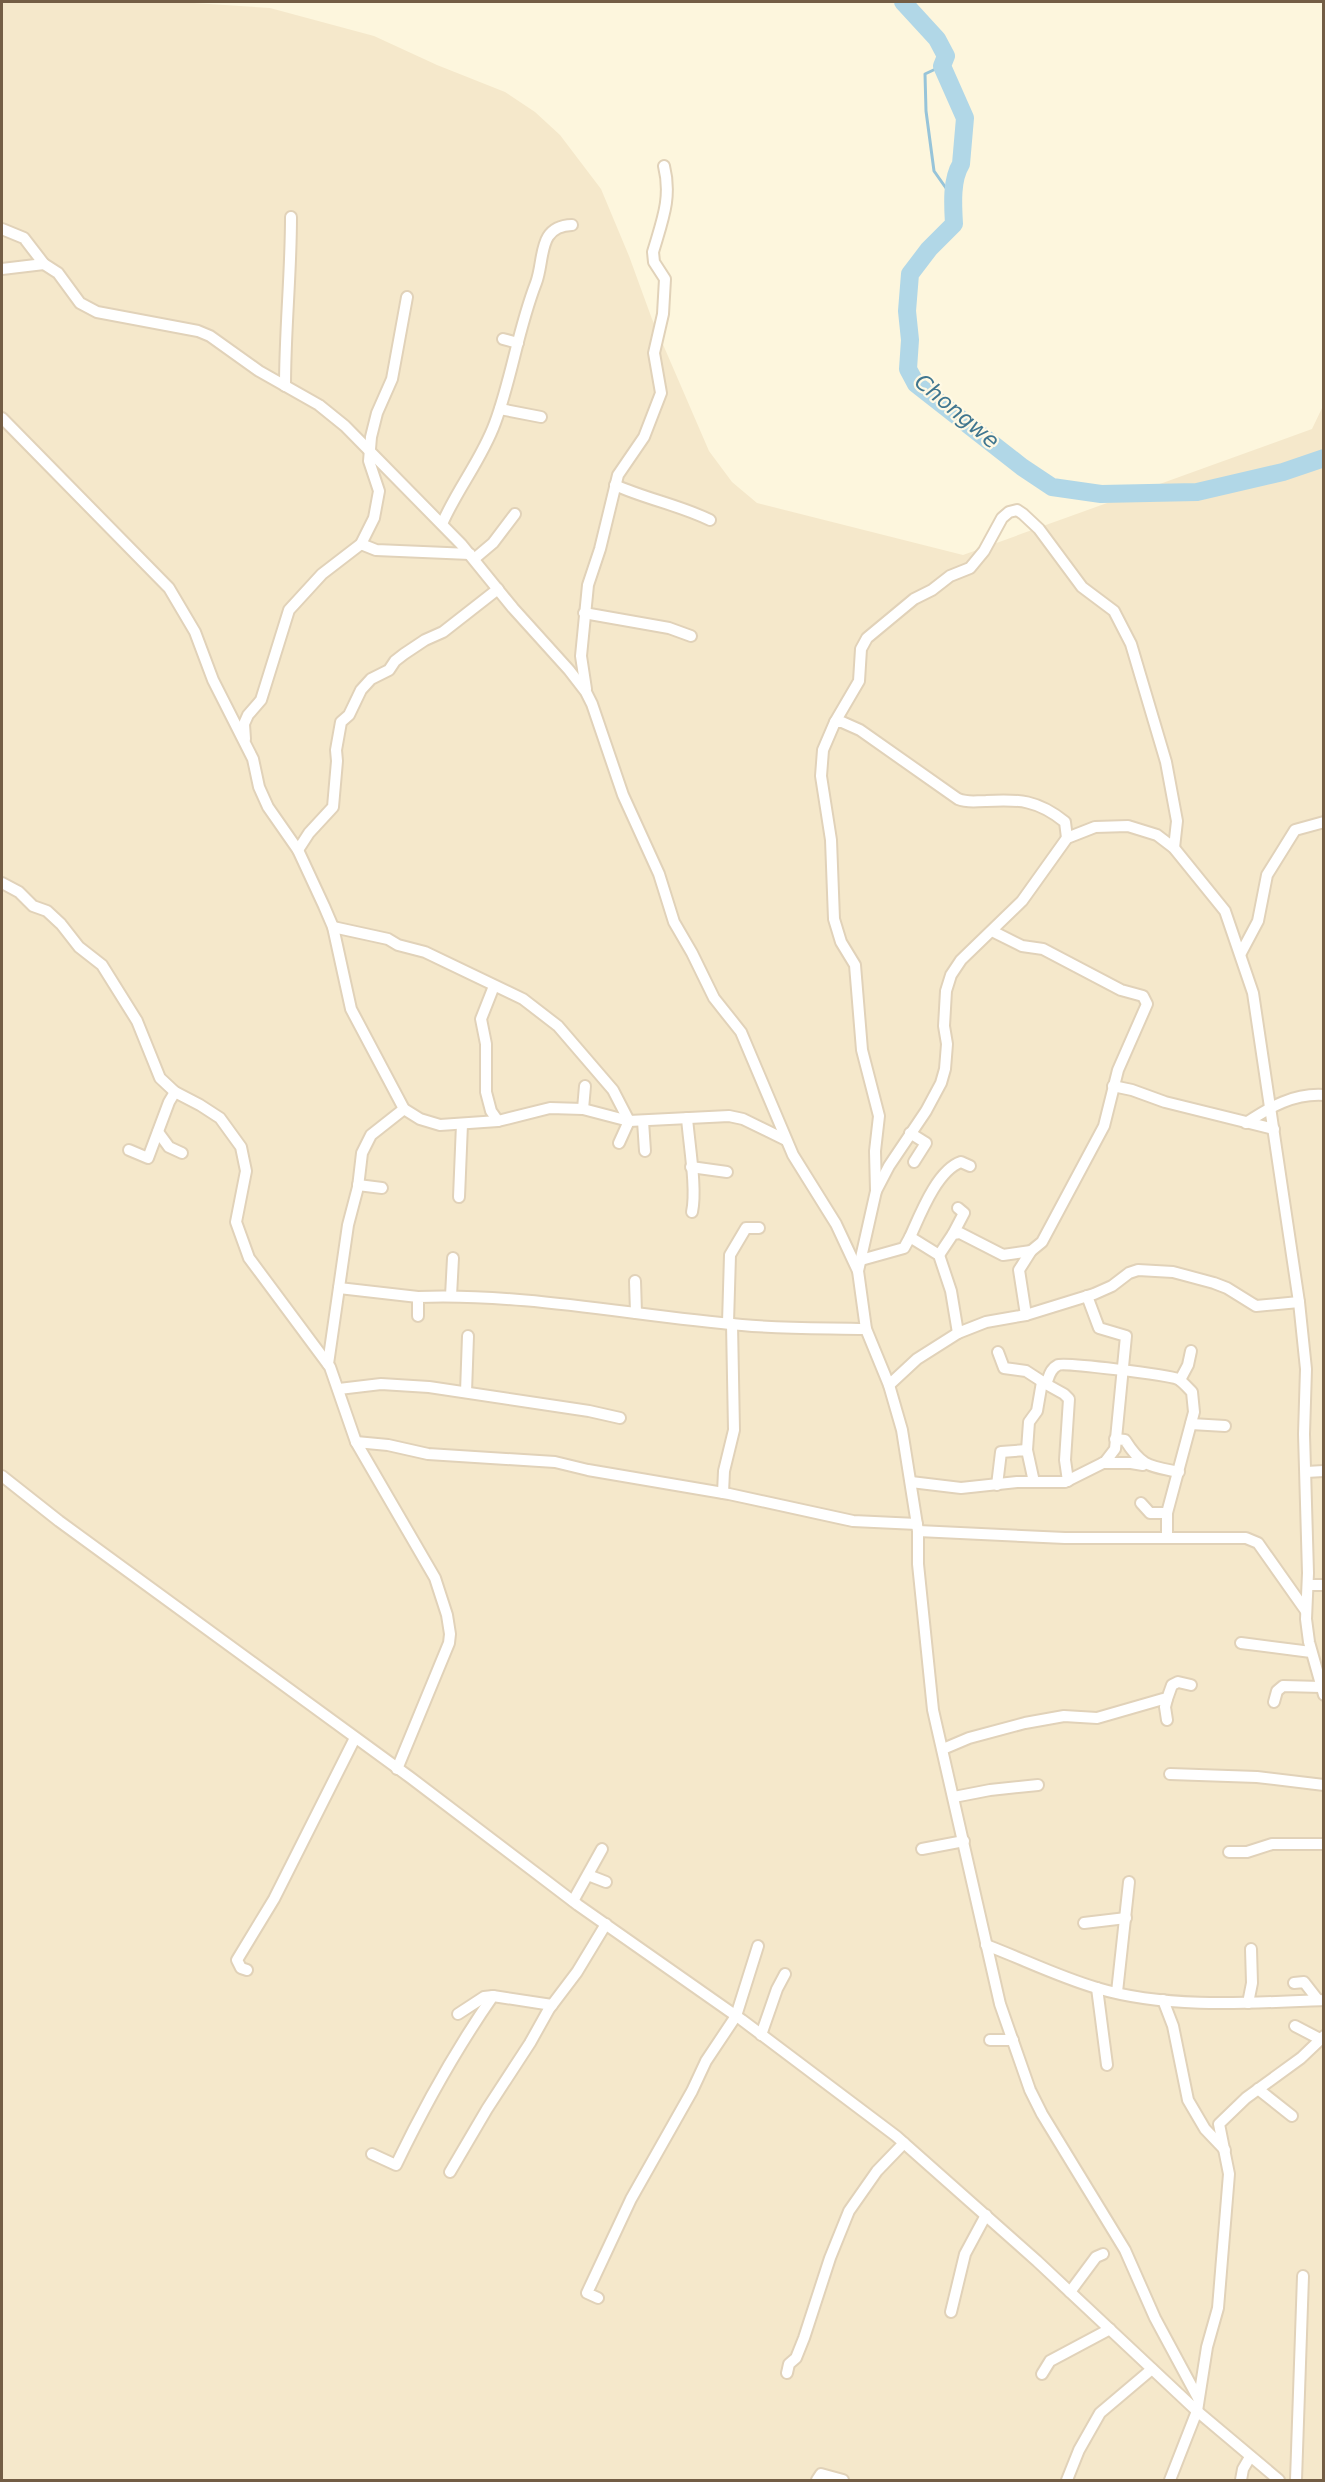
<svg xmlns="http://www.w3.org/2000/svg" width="1325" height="2482" viewBox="0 0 1325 2482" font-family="'DejaVu Sans',sans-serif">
  <rect width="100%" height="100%" fill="#fdf6dd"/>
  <path fill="#f5e8cb" d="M2 2H178L270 8 374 36 437 65 505 92 535 112 560 135 601 189 629 256 652 319 709 451 732 482 757 503 963 555 1312 429 1323 406V2480H2Z"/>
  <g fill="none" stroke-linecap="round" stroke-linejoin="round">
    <path stroke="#97c4d9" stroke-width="3" d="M942 66 925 74 926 111 934 171 953 198"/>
    <path stroke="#b1d7e7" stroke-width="18" d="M903 2 937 39 946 56 942 66 965 118 961 164C951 180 953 206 954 224L929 249 910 274 907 311 910 340 908 369 916 384 1022 467 1052 487 1101 494 1197 492 1283 472 1324 458"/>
    <defs>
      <g id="minor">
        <path d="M2 229 24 238 44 264 58 273 80 303 97 312 198 331 210 336 259 371 319 405 345 426 461 544 513 608 569 670 586 692 592 704 623 795 659 874 674 922 692 953 714 998 741 1032 793 1155 836 1224 858 1271"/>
        <path d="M2 269 44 264"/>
        <path d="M503 339 518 343"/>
        <path d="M285 386C285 329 291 274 291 217"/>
        <path d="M500 409 541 417"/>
        <path d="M2 418 169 588 195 632 213 680 253 759 259 787 268 807 298 850 324 906 333 927 351 1009 404 1109 420 1119 440 1125 498 1121 550 1108 583 1109 629 1121 729 1116 743 1119 786 1140"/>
        <path d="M615 485C646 499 679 505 710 520"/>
        <path d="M442 524C457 489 482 459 495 423 512 377 518 329 536 283 545 259 537 226 572 225"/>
        <path d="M361 544 376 550 470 554"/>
        <path d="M474 559 493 543 515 514"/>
        <path d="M584 613 669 628 691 636"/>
        <path d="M586 689 581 656 588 585 600 549 618 475 644 437 661 393 654 353 663 314 665 279 654 262 653 252C662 221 672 198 664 166"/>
        <path d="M835 722H842L860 730 958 799C968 803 975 801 986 801 1019 799 1038 800 1065 822L1067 838"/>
        <path d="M245 739 244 724 248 715 261 700 289 610 322 574 361 544 374 518 379 491 369 461 371 437 377 413 392 379 407 297"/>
        <path d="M1174 848 1177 821 1166 762 1131 644 1114 611 1082 587 1039 529 1023 514 1017 510 1009 512 1002 518 984 551 970 568 950 576 932 590 914 599 867 638 861 649 859 681 835 722 823 750 821 776 831 840 834 919 841 942 855 965 862 1050 879 1116 875 1151 876 1191 858 1271 866 1329 889 1385 902 1430 918 1531V1564L933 1710 1000 2004 1030 2090 1042 2114 1125 2250 1155 2318 1198 2398"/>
        <path d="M298 850 309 833 333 807 337 761 336 750 341 722 349 715 361 690 371 679 389 670 395 661 404 654 425 640 443 632 498 589"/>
        <path d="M2 883 19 892 33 906 47 911 61 924 79 947 102 965 137 1021 160 1078 175 1092 200 1105 220 1118 241 1147 246 1171 236 1222 249 1258 330 1367 356 1442 435 1578 447 1615 450 1634 449 1643 397 1769"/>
        <path d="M333 927 388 939 398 945 425 952 523 999 558 1026 613 1090 629 1121 619 1143"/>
        <path d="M992 931 1022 946 1043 949 1121 990 1143 996 1147 1004 1118 1070 1104 1126 1042 1242 1031 1251 1019 1270 1026 1315"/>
        <path d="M1241 953 1258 921 1267 875 1295 830 1324 822"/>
        <path d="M494 986 481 1019 486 1044V1092L491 1111 498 1121"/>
        <path d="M1113 1086 1132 1090 1165 1102 1274 1129"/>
        <path d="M583 1109 585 1086"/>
        <path d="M687 1118C689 1144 697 1189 692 1212"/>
        <path d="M643 1121 645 1151"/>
        <path d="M1246 1123C1270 1107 1294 1093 1324 1095"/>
        <path d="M158 1132 169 1147 182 1153"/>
        <path d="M910 1133 926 1143 914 1162"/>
        <path d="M129 1150 148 1158 169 1102 175 1092"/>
        <path d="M691 1167 727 1172"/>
        <path d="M358 1185 382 1188"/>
        <path d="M876 1191 889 1166 926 1111 941 1083 945 1069 947 1044 944 1026 946 991 951 975 961 960 1022 901 1067 838 1095 827 1128 826 1157 835 1174 848 1225 911 1253 993 1299 1302 1306 1369 1304 1434 1308 1573 1306 1619 1309 1642 1324 1695"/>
        <path d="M459 1197 462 1124"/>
        <path d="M953 1234 964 1213 958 1208"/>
        <path d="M910 1237C920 1215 937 1170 961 1162L970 1166"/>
        <path d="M939 1255 953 1234 960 1233 1003 1255 1031 1251"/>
        <path d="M861 1260 904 1248 910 1237 939 1255 951 1291 958 1333"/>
        <path d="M635 1281 636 1313"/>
        <path d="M339 1288 418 1297"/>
        <path d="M451 1296 453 1258"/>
        <path d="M418 1316V1297C527 1293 634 1316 742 1325 783 1329 825 1328 866 1329"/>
        <path d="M728 1323 730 1255 746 1228H759"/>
        <path d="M998 1352 1004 1368 1026 1371 1046 1384C1049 1377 1050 1369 1058 1365 1064 1362 1168 1375 1178 1379 1183 1382 1188 1388 1192 1392L1194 1412 1167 1513V1537"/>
        <path d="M328 1364 348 1225 358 1187 362 1153 371 1135 404 1109"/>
        <path d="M1180 1380 1188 1365 1191 1351"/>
        <path d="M1046 1384 1064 1394 1069 1399 1065 1460 1068 1481"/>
        <path d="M889 1385 917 1359 958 1333 986 1322 1026 1315 1094 1294 1112 1286 1129 1273 1138 1270 1173 1272 1214 1283 1227 1288 1256 1306 1299 1302"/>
        <path d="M339 1389 381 1384 429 1387 589 1411 620 1418"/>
        <path d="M466 1392 468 1336"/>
        <path d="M1191 1424 1225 1426"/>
        <path d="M1115 1439 1125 1440C1142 1467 1149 1466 1179 1472"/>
        <path d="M356 1442 388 1445 428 1454 555 1462 588 1470 729 1494 853 1521 917 1524"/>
        <path d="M1027 1450 1029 1422 1037 1411 1042 1382"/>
        <path d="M1103 1463H1131L1143 1465"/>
        <path d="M1306 1472 1324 1471"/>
        <path d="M2 1476 59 1521 411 1778 578 1905 742 2020 896 2136 1037 2261 1197 2411 1279 2480"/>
        <path d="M911 1482 961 1488 1017 1482H1065L1105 1462 1115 1449 1126 1336 1099 1328 1087 1296"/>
        <path d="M997 1485 1001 1452 1027 1450 1034 1482"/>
        <path d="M723 1493 724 1471 734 1430 732 1324"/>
        <path d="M1141 1503 1150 1513H1167"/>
        <path d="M918 1531 1065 1538H1246L1258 1543 1306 1611"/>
        <path d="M1308 1585H1324"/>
        <path d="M1241 1643 1311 1652"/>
        <path d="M1167 1699 1172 1685 1178 1682 1191 1685"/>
        <path d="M1274 1702 1277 1691 1283 1686 1321 1687"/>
        <path d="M943 1749 969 1738 1025 1723 1064 1716 1097 1718 1163 1699H1167L1165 1707 1167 1720"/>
        <path d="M1170 1774 1257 1777 1324 1785"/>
        <path d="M954 1797 990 1790 1038 1785"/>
        <path d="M922 1849 964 1841"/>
        <path d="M1229 1852H1247L1272 1844H1324"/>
        <path d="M588 1875 606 1882"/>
        <path d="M573 1901 602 1849"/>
        <path d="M1084 1923 1126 1918"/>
        <path d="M986 1945C1023 1959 1059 1977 1097 1988 1166 2009 1252 2003 1324 2000"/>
        <path d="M247 1970 241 1968 237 1960 274 1899 355 1738"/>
        <path d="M1294 1983 1304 1982 1318 2000"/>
        <path d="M1097 1988 1107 2065"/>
        <path d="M1117 1992 1129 1882"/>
        <path d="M1163 2000 1173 2026 1188 2100 1205 2129 1225 2150"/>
        <path d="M1248 2003 1252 1983 1251 1949"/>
        <path d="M458 2014 484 1997 493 1996"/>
        <path d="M1295 2026 1320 2039"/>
        <path d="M761 2035 777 1989 785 1974"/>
        <path d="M990 2040H1013"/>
        <path d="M1258 2089 1292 2116"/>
        <path d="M372 2154 396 2165C424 2107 456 2049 493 1996L552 2005"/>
        <path d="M450 2172 487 2109 530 2043 549 2009 577 1972 606 1924"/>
        <path d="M1070 2292 1096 2257 1103 2254"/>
        <path d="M598 2298 587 2293 631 2199 692 2091 706 2061 736 2016 758 1946"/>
        <path d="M951 2312 965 2254 986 2215"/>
        <path d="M787 2373 789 2364 796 2358 804 2338 830 2258 849 2211 877 2171 904 2143"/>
        <path d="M1042 2374 1050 2361 1110 2329"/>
        <path d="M817 2480 821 2474 843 2480"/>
        <path d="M1067 2480 1079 2450 1100 2413 1152 2369"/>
        <path d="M1170 2480 1197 2411 1207 2347 1218 2308 1229 2174 1219 2124 1246 2098 1301 2058 1324 2036"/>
        <path d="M1241 2480 1243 2469 1250 2457"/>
        <path d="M1296 2480 1303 2276"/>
      </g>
    </defs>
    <use href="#minor" stroke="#e1d2b9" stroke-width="14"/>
    <use href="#minor" stroke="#fff" stroke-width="10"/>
  </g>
  <g text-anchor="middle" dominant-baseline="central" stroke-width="4.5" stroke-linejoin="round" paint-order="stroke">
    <g font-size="22" font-style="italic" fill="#40768f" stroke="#fff9e4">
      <text transform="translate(957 411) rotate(40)">Chongwe</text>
    </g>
  </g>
  <rect width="1325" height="2482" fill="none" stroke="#735d45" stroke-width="6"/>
</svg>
